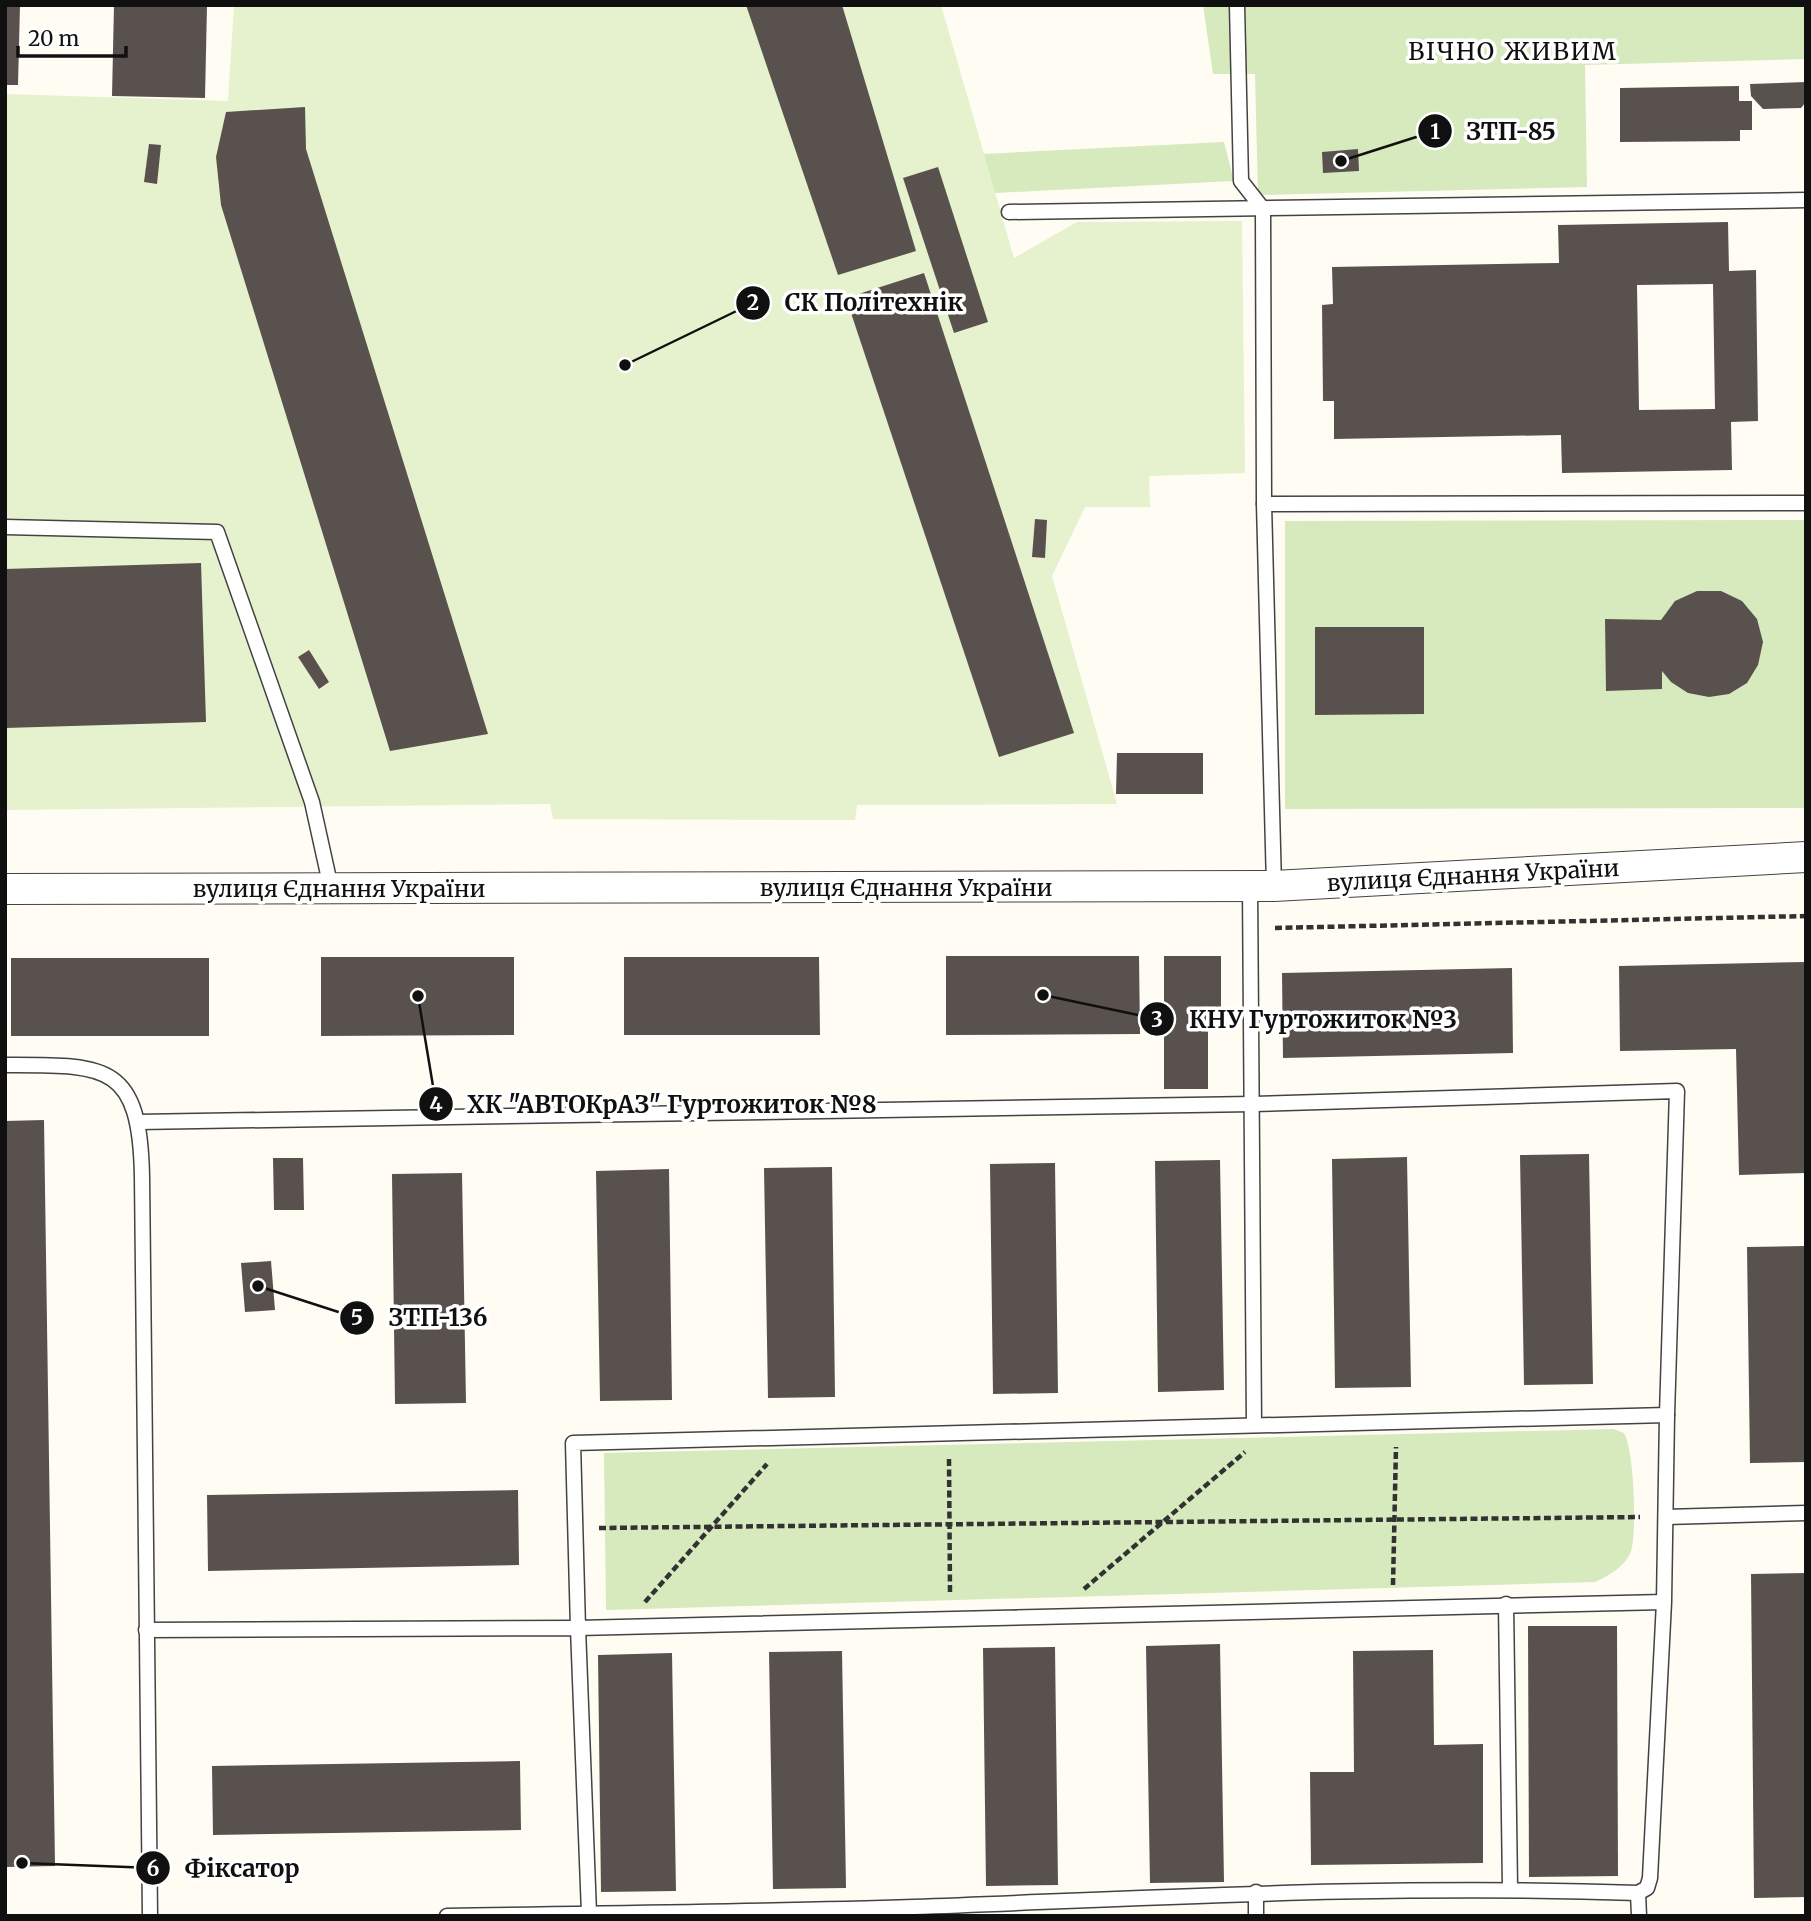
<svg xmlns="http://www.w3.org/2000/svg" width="1811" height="1921" viewBox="0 0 1811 1921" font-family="Merriweather,serif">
  <rect width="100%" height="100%" fill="#fffcf4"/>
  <g fill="#d6eabd">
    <path d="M1203 5H1806V59L1585 65 1587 187 1258 195 1255 74H1213Z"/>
    <path d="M1224 142 1234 181 995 193 983 154Z"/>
    <path d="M1806 520V808L1285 809V521Z"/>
    <path d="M1614 1429 1624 1433C1634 1449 1637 1533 1631 1551 1626 1566 1608 1576 1595 1582L606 1610 604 1453Z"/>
  </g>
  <path fill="#e6f1ce" d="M234 5H941L1014 258 1077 222 1242 221 1245 473 1149 476 1150 507H1085L1052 576 1117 804 857 805 855 820 553 819 550 804 5 810V94L228 101Z"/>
  <g fill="#59514d" fill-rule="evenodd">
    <path d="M5 5H20L18 85H5Z"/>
    <path d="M114 5H207L205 98 112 96Z"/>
    <path d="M746 5H842L916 251 838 275Z"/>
    <path d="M1806 82V102L1801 108 1763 109 1751 96 1750 84Z"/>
    <path d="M1739 86V101H1752V130H1740V141L1620 142V88Z"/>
    <path d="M305 107 306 149 488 734 390 751 221 205 216 157 226 112Z"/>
    <path d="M149 144 161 145 157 184 144 182Z"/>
    <path d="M1358 149 1359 171 1323 173 1322 152Z"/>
    <path d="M938 167 988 322 954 333 903 178Z"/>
    <path d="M1728 222 1729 271 1756 270 1758 421 1731 422 1732 470 1562 473 1561 435 1334 439V401H1323L1322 305 1333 304 1332 267 1559 263 1558 225ZM1713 284 1715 409 1639 410 1637 285Z"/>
    <path d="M924 273 1074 733 999 757 846 298Z"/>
    <path d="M1035 519 1047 520 1045 558 1032 557Z"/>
    <path d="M201 563 206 722 5 728V569Z"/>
    <path d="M1697 591H1721L1742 601 1757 619 1763 642 1758 665 1747 683 1729 694 1709 697 1688 693 1671 682 1662 671V689L1606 691 1605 619 1661 620 1675 601Z"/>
    <path d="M1315 627H1424V714L1315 715Z"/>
    <path d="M309 650 329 682 319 689 298 657Z"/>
    <path d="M1117 753H1203V794H1116Z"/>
    <path d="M946 956H1139L1140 1034 946 1035Z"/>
    <path d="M1164 956H1221V1020H1208V1089H1164Z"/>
    <path d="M321 957H514V1035L321 1036Z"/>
    <path d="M624 957H819L820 1035H624Z"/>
    <rect x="11" y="958" width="198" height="78"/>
    <path d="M1806 962V1173L1739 1175 1736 1049 1620 1051 1619 966Z"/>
    <path d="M1512 968 1513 1053 1283 1058 1282 973Z"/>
    <path d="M44 1120 55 1866 5 1867V1121Z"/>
    <path d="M1589 1154 1593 1384 1524 1385 1520 1155Z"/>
    <path d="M1407 1157 1411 1387 1335 1388 1332 1159Z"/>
    <path d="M273 1158H303L304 1210H274Z"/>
    <path d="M1220 1160 1224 1390 1158 1392 1155 1161Z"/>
    <path d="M1055 1163 1058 1393 993 1394 990 1164Z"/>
    <path d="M832 1167 835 1397 768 1398 764 1168Z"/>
    <path d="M669 1169 672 1400 600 1401 596 1171Z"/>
    <path d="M462 1173 466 1403 395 1404 392 1174Z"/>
    <path d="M1806 1246V1462L1750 1463 1747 1247Z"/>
    <path d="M271 1261 275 1310 245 1312 241 1263Z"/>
    <path d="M518 1490 519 1565 208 1571 207 1495Z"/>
    <path d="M1806 1573V1897L1754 1898 1751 1574Z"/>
    <path d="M1528 1626H1617L1618 1876 1529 1877Z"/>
    <path d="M1220 1644 1224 1882 1150 1883 1146 1646Z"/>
    <path d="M1055 1647 1058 1885 986 1886 983 1648Z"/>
    <path d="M1433 1650 1434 1745 1483 1744V1863L1311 1865 1310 1772H1354L1353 1651Z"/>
    <path d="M842 1651 846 1888 773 1889 769 1652Z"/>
    <path d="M672 1653 676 1891 601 1892 598 1655Z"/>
    <path d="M520 1761 521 1830 213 1835 212 1766Z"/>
  </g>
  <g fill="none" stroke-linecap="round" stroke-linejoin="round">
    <defs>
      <g id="lane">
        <path d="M1237 5 1241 181 1263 209 1264 504 1274 886"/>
        <path d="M1009 212 1806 200"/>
        <path d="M1264 504 1806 503"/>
        <path d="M5 527 217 532 312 802 331 888"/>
        <path d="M1250 886 1254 1425"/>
        <path d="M5 1065C106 1065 140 1062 142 1177L150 1916"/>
        <path d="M138 1122 1253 1104 1677 1091 1667 1415"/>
        <path d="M1666 1517 1806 1513"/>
        <path d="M1506 1604 1510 1888"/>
        <path d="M146 1630 578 1628 589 1913"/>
        <path d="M1638 1893 1639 1916"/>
        <path d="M447 1916C603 1913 759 1912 914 1907 1156 1898 1397 1884 1638 1893L1647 1888 1650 1878 1664 1602 1667 1415 573 1443 578 1628 1664 1602"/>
        <path d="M1256 1916V1892"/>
      </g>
      <path id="street" d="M5 889 1274 886 1806 857"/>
    </defs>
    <use href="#lane" stroke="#434343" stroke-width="17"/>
    <use href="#street" stroke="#434343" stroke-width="32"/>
    <g stroke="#323232" stroke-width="4.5" stroke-dasharray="7 3.5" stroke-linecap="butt">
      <path d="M1275 928 1806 916"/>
      <path d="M949 1459 950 1593"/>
      <path d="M599 1528 1640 1517"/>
      <path d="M1393 1585 1396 1447"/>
      <path d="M1084 1589 1245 1452"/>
      <path d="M645 1602 767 1464"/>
    </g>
    <use href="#lane" stroke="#fff" stroke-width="14"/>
    <use href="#street" stroke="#fff" stroke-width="30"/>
  </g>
  <g text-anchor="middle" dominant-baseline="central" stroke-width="7" stroke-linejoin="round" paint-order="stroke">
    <g font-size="23" fill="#101010" stroke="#fff">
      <text transform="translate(1473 875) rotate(-3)">вулиця Єднання України</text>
      <text x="906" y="887">вулиця Єднання України</text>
      <text x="339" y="888">вулиця Єднання України</text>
    </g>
    <g font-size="24" letter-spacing="2" fill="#101010" stroke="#fff">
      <text x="1513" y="51">ВІЧНО ЖИВИМ</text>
    </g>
  </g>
  <path fill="none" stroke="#101010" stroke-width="2.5" d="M1341 161L1435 131M625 365L753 303M1043 995L1157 1019M418 996L436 1104M258 1286L357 1318M22 1863L153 1868"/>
  <g fill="#101010" stroke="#fff" stroke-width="2.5">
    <circle cx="1341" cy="161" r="7"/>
    <circle cx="625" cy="365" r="7"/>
    <circle cx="1043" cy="995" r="7"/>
    <circle cx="418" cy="996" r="7"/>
    <circle cx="258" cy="1286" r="7"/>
    <circle cx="22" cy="1863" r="7"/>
    <circle cx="1435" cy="131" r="18"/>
    <circle cx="753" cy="303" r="18"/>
    <circle cx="1157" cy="1019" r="18"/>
    <circle cx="436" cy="1104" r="18"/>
    <circle cx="357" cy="1318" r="18"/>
    <circle cx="153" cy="1868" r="18"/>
  </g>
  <g font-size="21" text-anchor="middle" font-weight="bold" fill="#fff">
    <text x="1435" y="139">1</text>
    <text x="753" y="310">2</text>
    <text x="1157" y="1027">3</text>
    <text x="436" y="1112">4</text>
    <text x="357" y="1325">5</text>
    <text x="153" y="1876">6</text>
  </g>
  <g font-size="24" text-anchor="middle" font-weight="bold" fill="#101010" stroke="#fff" stroke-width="7" stroke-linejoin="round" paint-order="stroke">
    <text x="1511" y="140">ЗТП-85</text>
    <text x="874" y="311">СК Політехнік</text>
    <text x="1323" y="1028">КНУ Гуртожиток №3</text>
    <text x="672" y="1113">ХК "АВТОКрАЗ" Гуртожиток №8</text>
    <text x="438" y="1326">ЗТП-136</text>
    <text x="242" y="1877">Фіксатор</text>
  </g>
  <rect width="1811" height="1921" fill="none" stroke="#101010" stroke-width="14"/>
  <path d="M18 46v10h108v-10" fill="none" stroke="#101010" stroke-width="3.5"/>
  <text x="28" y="46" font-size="21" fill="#101010" stroke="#ffffff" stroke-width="5" paint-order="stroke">20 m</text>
</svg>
